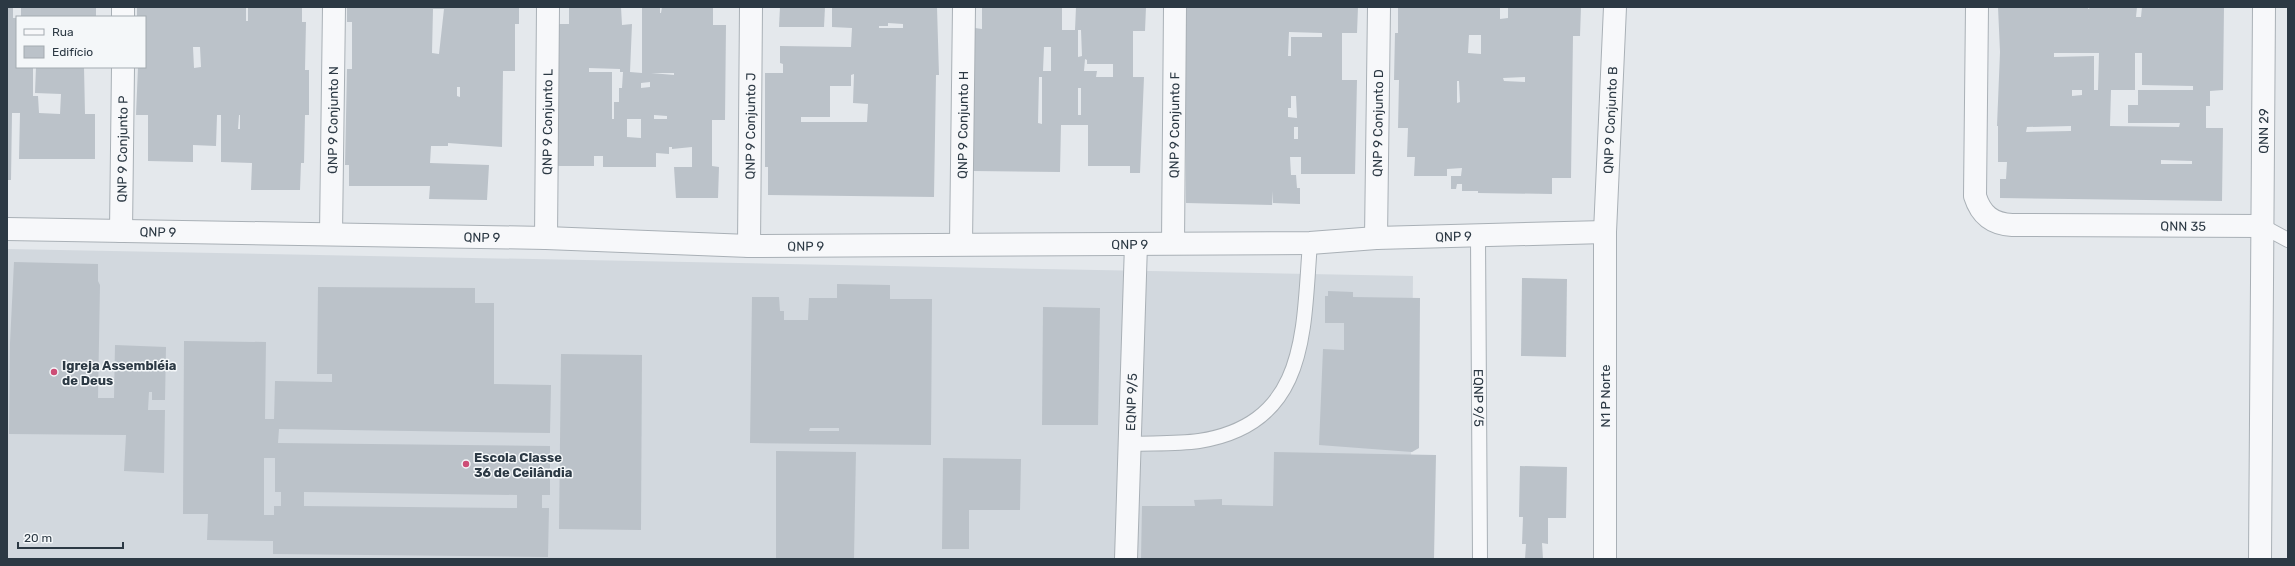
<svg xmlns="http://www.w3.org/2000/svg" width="2295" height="566" viewBox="0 0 2295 566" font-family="Rubik,sans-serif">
  <rect width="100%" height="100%" fill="#e4e8ec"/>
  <path fill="#d2d8de" d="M7 249 1413 276 1410 559H7Z"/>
  <g fill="#bbc2c9" fill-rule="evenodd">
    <path d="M7 7H13V18H17V67H33V96H38L39 113 60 114 61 94 35 93 36 67H84L85 114H95V159H19L20 113H12L11 180H7Z"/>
    <rect x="21" y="7" width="75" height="10"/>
    <path d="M137 7H246V21H248V7H302V22H306L305 70H309V115H305L304 163H301L300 190H251L252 163 221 162V115H217L216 146 193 145V162L148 161V115H136L138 67H145V17H137ZM193 47H200L201 67 194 68ZM239 115H240V129H238Z"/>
    <path d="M347 7H519V24H515V71H503L502 147 448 143V146H431L430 163 489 165 487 200 429 199 430 186H349V165H345L347 69H352V22H347ZM433 9H444L439 54 432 53ZM457 87H460V97L457 96Z"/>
    <path d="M569 7H621L622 25 632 24 630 72 642 73V7H660V13H661L662 7H713V25H726L725 120H712V166L719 167 718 198H676L674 167H692V147L672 149V147H669V154L656 153V167H603V156H594V166H556L557 24H569ZM589 68 620 69V72H623L622 88H619V102H614V119H612V72H589ZM651 73H674V75ZM650 82V87L641 88V83ZM654 115 667 116V119H654ZM627 119H641V138L627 137Z"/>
    <path d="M780 7H825L824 27H779Z"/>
    <path d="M832 7H937L939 75H936L934 197 768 195V167H765V73H783V64L780 63V46L851 47 852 28 832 27ZM888 23 903 24V28H879V26H888ZM854 74 853 103 868 104 867 122H801V117H830V86H851V75Z"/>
    <path d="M982 7H1062V30H1075L1076 7H1146L1145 31H1133V77H1144L1140 173H1130V166H1088V125H1061L1060 172 973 171 975 28 982 29ZM1078 30H1081L1082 56 1078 57ZM1044 47H1051V71H1043ZM1085 59 1087 60V64H1113V77H1096L1097 71H1084ZM1039 77H1042V124L1038 123ZM1078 88H1081V115H1078Z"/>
    <path d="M1186 7H1358L1357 33H1342V80H1357L1355 174H1301V157H1290L1291 175H1296L1297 188H1300V204L1273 203V191L1272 205 1186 203ZM1289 32 1322 33V37H1291V56H1288ZM1291 96H1296L1297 118 1288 117V108H1291ZM1294 127H1298V139H1294Z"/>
    <path d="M1398 7H1500V19L1508 18V7H1581L1580 36H1573L1571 178H1552V194L1478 193V191H1462V184H1457L1456 189H1451V176H1461L1462 168 1447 169V176H1414L1415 157H1407L1408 128H1398L1399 80H1394L1395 33H1398ZM1469 35H1481V54L1468 53ZM1525 77V82L1504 81 1503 78ZM1457 81H1459L1460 102 1457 103Z"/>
    <path d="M1998 7H2088V9L2092 7H2137L2136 17H2141L2142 7H2224L2223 90 2210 91V106H2206V128H2223L2222 201 2000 198V179H2006L2007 162H1998V126H1997L2000 52ZM2054 53H2099L2098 90H2094V56L2054 57ZM2135 53H2142V85L2193 86V90H2138V105H2128V123H2180L2179 127 2110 126 2111 90H2135ZM2072 90H2082V95L2072 96ZM2071 126V131L2026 132 2027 127ZM2161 160 2192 161V164H2161Z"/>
    <path d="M14 262 98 264V281L100 285 98 398H114L115 345 166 347 165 400H152V392H149L148 410H165L164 473 124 471 126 435 9 434 10 343Z"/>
    <path d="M1522 278 1567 279 1566 357 1521 356Z"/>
    <path d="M837 284 890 285V299H932L931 445 750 443 752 297H779L780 311H784V320H808L809 298H837ZM810 428H839V431H809Z"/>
    <path d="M318 287 475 288V303H494V384L551 385 550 433 279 429 278 443 550 446V495H542V508H549L548 557 273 554V541L207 540 208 514H183L184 341 266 342 265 419H274L275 381 332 382V374H317ZM264 458H275V492H281V506H274V515H264ZM304 492 517 495V508L304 506Z"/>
    <path d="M1328 291 1353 292V297L1420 298 1419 448 1412 452 1319 445 1323 349 1344 350V323H1325V296H1328Z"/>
    <path d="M1043 307 1100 308 1098 425H1042Z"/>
    <path d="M561 354 642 355 641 530 559 529Z"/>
    <path d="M776 451 856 452 854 559H776Z"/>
    <path d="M1274 452 1436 455 1434 559H1141L1142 506H1195L1194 500 1222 499V505L1273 506Z"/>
    <path d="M943 458 1021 459 1020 510H969V549H942Z"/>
    <path d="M1520 466 1567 467 1566 518H1548V544L1542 543 1543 559H1525L1526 544H1522L1523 517H1519Z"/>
  </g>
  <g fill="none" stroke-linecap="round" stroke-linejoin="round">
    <defs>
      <g id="service">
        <path d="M2262 226 2288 240"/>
        <path id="s1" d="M1478 237 1480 559"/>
        <path d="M1130 444C1153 443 1177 444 1199 441 1309 424 1303 330 1310 243"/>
      </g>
      <g id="minor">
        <path id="s2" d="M1977 7 1975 196C1981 215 1992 224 2012 225L2262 226"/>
        <path d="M123 17V7"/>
        <path id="s3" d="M7 229 546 238 749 246 1310 243 1376 238 1605 232"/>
        <path id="s4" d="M121 231 123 67"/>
        <path id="s5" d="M331 233 334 7"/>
        <path id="s6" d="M546 238 548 7"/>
        <path id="s7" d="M1376 238 1379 7"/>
        <path id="s8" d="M961 243 964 7"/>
        <path id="s9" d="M1173 243 1175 7"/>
        <path id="s10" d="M749 246 751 7"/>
        <path id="s11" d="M1126 559 1136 244"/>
        <path id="s12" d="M2260 559 2264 7"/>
      </g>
      <g id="tertiary">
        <path id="s13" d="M1605 559V232L1615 7"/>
      </g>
    </defs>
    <use href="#service" stroke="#a9b0b6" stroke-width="16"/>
    <use href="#minor" stroke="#a9b0b6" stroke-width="24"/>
    <use href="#tertiary" stroke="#a9b0b6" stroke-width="24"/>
    <use href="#service" stroke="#f7f8fa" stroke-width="14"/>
    <use href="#minor" stroke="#f7f8fa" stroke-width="22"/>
    <use href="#tertiary" stroke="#f7f8fa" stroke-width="22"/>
  </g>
  <g fill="#cd4d76" stroke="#f4f7f9" stroke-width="1.5">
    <circle cx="54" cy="372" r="4"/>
    <circle cx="466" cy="464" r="4"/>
  </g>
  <g text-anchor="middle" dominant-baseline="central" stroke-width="3" stroke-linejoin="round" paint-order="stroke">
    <g font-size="13" fill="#2c3944" stroke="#f4f7f9">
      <text stroke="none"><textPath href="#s5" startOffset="113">QNP 9 Conjunto N</textPath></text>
      <text stroke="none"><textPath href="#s13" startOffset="439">QNP 9 Conjunto B</textPath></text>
      <text stroke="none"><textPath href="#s6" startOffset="116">QNP 9 Conjunto L</textPath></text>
      <text stroke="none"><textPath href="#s7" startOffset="115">QNP 9 Conjunto D</textPath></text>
      <text stroke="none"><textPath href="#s8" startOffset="118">QNP 9 Conjunto H</textPath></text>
      <text stroke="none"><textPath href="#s9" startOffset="118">QNP 9 Conjunto F</textPath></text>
      <text stroke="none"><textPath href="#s10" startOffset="120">QNP 9 Conjunto J</textPath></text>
      <text stroke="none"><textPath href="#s12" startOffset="428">QNN 29</textPath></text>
      <text stroke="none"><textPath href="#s4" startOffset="82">QNP 9 Conjunto P</textPath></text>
      <text stroke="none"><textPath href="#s2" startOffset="411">QNN 35</textPath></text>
      <text stroke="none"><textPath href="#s3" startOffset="151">QNP 9</textPath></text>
      <text stroke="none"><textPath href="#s3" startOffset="475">QNP 9</textPath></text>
      <text stroke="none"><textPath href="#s3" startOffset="1447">QNP 9</textPath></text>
      <text stroke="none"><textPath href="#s3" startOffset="1123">QNP 9</textPath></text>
      <text stroke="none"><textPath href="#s3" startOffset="799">QNP 9</textPath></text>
      <text transform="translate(1605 396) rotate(-90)">N1 P Norte</text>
      <text stroke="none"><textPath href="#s1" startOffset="161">EQNP 9/5</textPath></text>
      <text stroke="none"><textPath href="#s11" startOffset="157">EQNP 9/5</textPath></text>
    </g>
    <g font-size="13" font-weight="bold" fill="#2c3944" stroke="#f4f7f9" text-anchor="start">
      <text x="62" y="365">Igreja Assembléia<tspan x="62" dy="15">de Deus</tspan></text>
      <text x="474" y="457">Escola Classe<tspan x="474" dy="15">36 de Ceilândia</tspan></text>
    </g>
  </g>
  <rect width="2295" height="566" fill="none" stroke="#2c3944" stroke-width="16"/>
  <rect x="16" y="16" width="130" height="52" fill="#f4f7f9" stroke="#a4abb1"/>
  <rect x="24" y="29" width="20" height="6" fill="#f7f8fa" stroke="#a4abb1"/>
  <text x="52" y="36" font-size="12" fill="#2c3944">Rua</text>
  <rect x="24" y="46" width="20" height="12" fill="#bbc2c9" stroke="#a4abb1"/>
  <text x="52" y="56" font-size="12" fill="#2c3944">Edifício</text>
  <path d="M18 542v6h105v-6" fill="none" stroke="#2c3944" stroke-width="2"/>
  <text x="24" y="542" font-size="12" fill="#2c3944" stroke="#f4f7f9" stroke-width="3" paint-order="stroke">20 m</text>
</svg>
